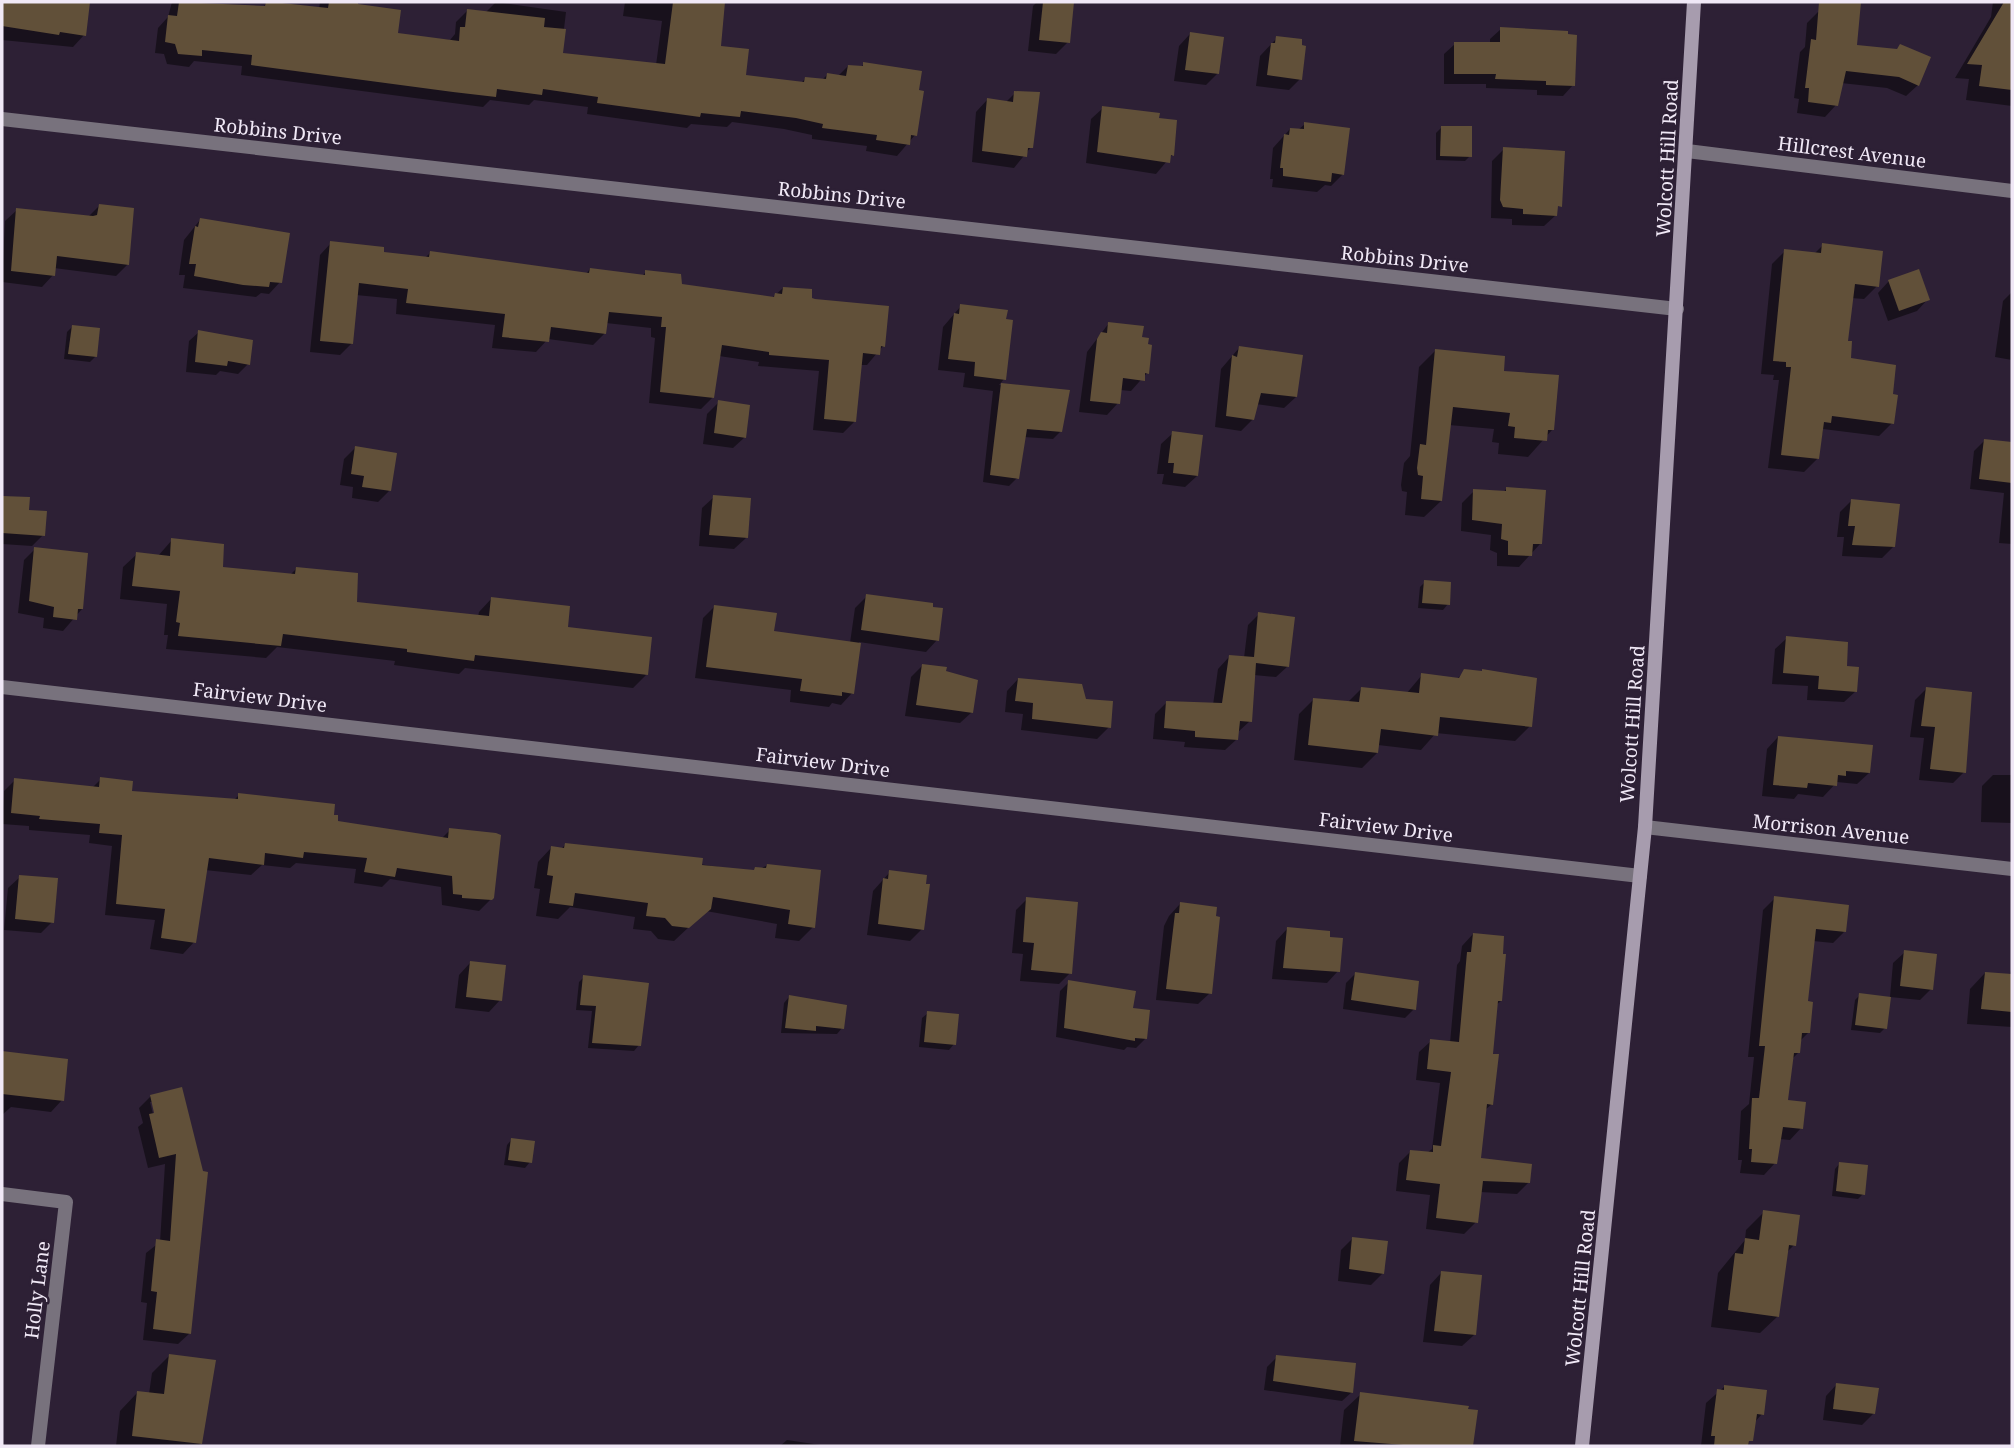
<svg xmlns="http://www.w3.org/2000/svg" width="2014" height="1448" viewBox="0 0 2014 1448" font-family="'Noto Serif',serif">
  <rect width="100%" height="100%" fill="#2d2035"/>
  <g fill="#0007" fill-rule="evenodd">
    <path d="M2 2 88 3 84 35 73 47 2 40Z"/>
    <path d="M172 2 262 8 267 3 319 9 320 2H356V6L396 35 450 40 455 34 456 22 467 11 485 13 496 2 566 12 561 54 656 65 662 21 623 16 625 2H724L719 47 744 77 801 83 805 79 821 81 827 75 838 76 848 66 860 68 864 64 915 135 897 156 866 151 867 146 812 139V135L784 129 732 122 727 127 691 124 687 128 587 114 588 107 534 100 529 105 490 100 483 107 241 75 242 66 194 61 189 67 167 64 164 54 155 53 158 28 168 17Z"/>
    <path d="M1037 2H1072L1068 42 1056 54 1028 51 1033 6Z"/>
    <path d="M1993 2H2012V106L1966 100 1969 79 1955 78 1991 17Z"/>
    <path d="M1818 12 1855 46 1895 51 1900 46 1918 85 1906 96 1887 88 1841 83 1836 105 1825 117 1797 113 1799 99 1794 98 1800 52 1805 47 1807 23Z"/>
    <path d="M1501 29 1573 85 1563 96 1537 95V90L1486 88V84H1444V54L1455 44H1490V39Z"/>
    <path d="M1190 34 1218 73 1206 85 1174 81 1179 46Z"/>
    <path d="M1277 38 1300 79 1289 90 1256 86 1260 56Z"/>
    <path d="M1015 93 1031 147 1014 168 972 162 976 112 987 100 1005 103Z"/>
    <path d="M1103 108 1172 155 1156 174 1086 163 1091 119Z"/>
    <path d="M1305 124 1343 174 1331 186 1325 185 1317 192 1272 187 1273 179H1270L1273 148 1290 129 1298 130Z"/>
    <path d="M1442 127 1470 156 1465 161 1436 160V133Z"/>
    <path d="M1504 149 1556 215 1544 226 1512 225V219L1491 218 1492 161Z"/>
    <path d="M99 206 128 264 116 276 54 268 53 275 42 287 2 282 5 221 17 210 89 216Z"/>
    <path d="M200 220 280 282 269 294 261 293 256 297 183 288 185 275H179L184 240Z"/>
    <path d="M331 243 382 254 425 258 430 253 585 275 590 269 642 276 646 272 681 286 772 298 783 288 810 299 883 346 867 365H860L854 422 843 433 813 430 819 371 758 366 759 362 719 356 713 397 701 409 649 403 655 338 651 337V328L606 323 604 334 593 345 548 339 536 352 492 348 495 325 396 314 397 299 356 295 352 343 340 355 310 352 320 255Z"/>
    <path d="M1823 245 1877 286 1864 299 1851 298 1846 342 1849 360 1891 396 1892 423 1879 436 1823 429 1818 458 1804 472 1768 468 1779 380H1773L1774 375 1761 374 1772 264 1785 251 1814 254Z"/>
    <path d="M1889 281 1928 299 1917 311 1888 321 1878 293Z"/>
    <path d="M2012 292V360L1995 357 2003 301Z"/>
    <path d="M961 306 1004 320V379L999 385 1068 392 1061 431 1053 439 1024 437 1017 478 1009 486 983 482 993 391 963 387 965 373 938 370 943 327Z"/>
    <path d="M1109 323 1140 338 1147 373 1131 391 1120 390 1118 403 1107 415 1079 412 1087 352Z"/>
    <path d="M73 326 95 357 90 362 64 359 67 332Z"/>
    <path d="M199 332 248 364 238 374 220 371 216 375 186 372 189 341Z"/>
    <path d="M1239 348 1296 397 1284 408 1256 404 1253 419 1241 431 1215 427 1221 369Z"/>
    <path d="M1435 351 1502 372 1552 430 1528 457 1498 454 1499 443 1492 442 1494 429 1449 425 1441 501 1424 517 1405 515 1407 492 1402 491 1401 485 1404 463 1410 456 1419 367Z"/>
    <path d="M719 402 745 437 733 448 703 444 707 414Z"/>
    <path d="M1173 433 1197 476 1185 487 1162 484 1164 474H1157L1161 444Z"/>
    <path d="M1985 440 2012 444V544L1999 543 2004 493 1970 489 1974 451Z"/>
    <path d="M355 448 389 491 378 502 352 498 353 487 340 485 344 459Z"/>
    <path d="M1506 489 1540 544 1519 567 1497 566V553L1490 550 1491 535 1461 531 1462 503 1474 491 1503 493Z"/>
    <path d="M2 497 28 499 27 512 43 535 32 546 2 544Z"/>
    <path d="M714 497 746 538 734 549 699 546 702 508Z"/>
    <path d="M1852 500 1893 547 1882 558 1842 556 1844 537H1837L1840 512Z"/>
    <path d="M172 540 221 569 290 575 296 569 355 604 478 617 479 612 492 598 566 628 646 675 633 688 465 668 459 674 394 665 395 661 277 647 266 658 166 649 168 635H164L167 604 120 599 123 567 137 554 158 556Z"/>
    <path d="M35 549 82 609 63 631 43 628 44 618 18 613 24 560Z"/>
    <path d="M1425 582 1448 604 1443 610 1418 608 1420 587Z"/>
    <path d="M867 596 937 640 926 652 859 642 852 693 841 705 832 703 829 707 790 702 791 690 695 678 703 618 714 607 772 632 850 643 855 608Z"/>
    <path d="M1259 614 1288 666 1276 677 1254 675 1250 721 1238 732 1237 739 1225 750 1184 747 1185 742 1153 739 1155 714 1167 702 1213 705 1218 669 1229 657 1244 658 1248 625Z"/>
    <path d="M1787 638 1856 691 1844 702 1807 700 1808 686 1772 684 1775 649Z"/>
    <path d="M922 666 944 672 972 712 960 723 905 716 911 677Z"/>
    <path d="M1465 671 1530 726 1515 741 1436 733 1421 750 1378 745 1377 753 1362 768 1294 760 1299 714 1314 699 1347 703 1361 689 1406 694 1422 675 1456 680Z"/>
    <path d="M1018 679 1084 701 1109 727 1097 739 1021 730 1023 714 1005 712 1007 691Z"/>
    <path d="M1926 689 1964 772 1953 783 1919 780 1924 738 1910 737 1915 700Z"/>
    <path d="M1778 737 1869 773 1857 784 1837 782 1823 797 1798 794 1794 799 1762 796 1767 749Z"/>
    <path d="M1993 775H2012V823L1981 822 1982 786Z"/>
    <path d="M101 779 130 792 234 800 239 795 332 817 336 822 441 839 450 830 490 900 479 911 442 905 441 887 390 879 382 887 354 883 356 869 296 863 290 868 262 865 251 875 205 870 194 942 183 954 150 949 155 920 105 915 112 846 89 843 90 835 29 830V826L2 824 4 791 15 780 92 788Z"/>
    <path d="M566 844 752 872 768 865 813 927 799 941 775 938 777 924 706 911 674 941 658 939 651 931 633 929 635 917 570 907 558 919 536 916 540 889 534 888 538 862 551 848 561 849Z"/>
    <path d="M890 872 922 929 910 941 867 935 873 891Z"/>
    <path d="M20 877 52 922 41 933 4 930 8 888Z"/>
    <path d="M1775 898 1844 932 1833 943 1813 941 1806 1003 1808 1033 1800 1041 1798 1053 1791 1060 1786 1102 1801 1128 1790 1140 1779 1139 1775 1163 1764 1175 1740 1173 1742 1160H1738L1741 1111 1749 1104 1754 1057H1748L1763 910Z"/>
    <path d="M1027 899 1070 973 1059 984 1020 981 1023 954 1012 953 1016 910Z"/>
    <path d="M1180 904 1210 993 1198 1004 1156 1000 1164 926 1169 916Z"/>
    <path d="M1287 929 1338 971 1327 983 1272 979 1276 941Z"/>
    <path d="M1473 934 1501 1001 1496 1005 1491 1055 1492 1104 1485 1110 1479 1160 1529 1182 1517 1194 1480 1192 1476 1222 1464 1234 1426 1229 1430 1195 1396 1191 1399 1163 1411 1151 1427 1153 1432 1149 1440 1083 1416 1080 1419 1052 1431 1041 1450 1043 1457 965 1460 961 1462 946Z"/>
    <path d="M1905 952 1931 989 1920 1000 1890 997 1893 963Z"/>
    <path d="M470 963 500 1000 489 1012 455 1008 459 975Z"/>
    <path d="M2012 967V1027L1967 1024 1970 989 1985 973 2009 976Z"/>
    <path d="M1355 974 1414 1009 1405 1018 1343 1009 1346 983Z"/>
    <path d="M584 977 639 1045 634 1051 588 1048 592 1011 576 1010 579 982Z"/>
    <path d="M1069 982 1131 1009 1145 1039 1136 1048 1127 1047 1124 1050 1056 1037 1060 991Z"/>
    <path d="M1860 995 1885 1028 1880 1033 1851 1030 1855 1000Z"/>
    <path d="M789 997 842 1028 837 1034 781 1033 784 1003Z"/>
    <path d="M928 1013 954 1044 949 1050 919 1047 922 1018Z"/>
    <path d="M2 1053 67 1060 62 1100 51 1112 11 1107 2 1115Z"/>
    <path d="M180 1089 190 1333 178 1344 143 1340 147 1303 141 1302 146 1253 160 1242 165 1164 148 1168 138 1127 143 1123 139 1108 151 1096ZM150 1102H153L155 1122Z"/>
    <path d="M512 1139 530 1162 525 1168 504 1165 507 1145Z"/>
    <path d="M1840 1163 1863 1194 1858 1199 1832 1196 1835 1169Z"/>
    <path d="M1764 1212 1794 1245 1786 1253 1778 1316 1760 1333 1711 1327 1718 1273 1745 1240 1746 1230Z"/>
    <path d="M1353 1238 1383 1273 1371 1285 1338 1281 1341 1250Z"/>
    <path d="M1441 1273 1474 1335 1462 1346 1423 1342 1430 1285Z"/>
    <path d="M169 1356 201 1443 198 1446H116L120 1411 137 1393 149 1394 152 1373Z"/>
    <path d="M1277 1357 1352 1392 1342 1401 1264 1390 1267 1367Z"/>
    <path d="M1837 1384 1874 1413 1862 1425 1823 1420 1826 1396Z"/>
    <path d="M1724 1387 1762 1414 1753 1424 1748 1446H1701L1706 1403Z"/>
    <path d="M1361 1394 1476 1412 1472 1446H1340L1344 1410Z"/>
    <path d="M787 1440 827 1446H780Z"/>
  </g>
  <g fill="#615039">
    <path d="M2 2H90L86 36 60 32 59 35 2 26Z"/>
    <path d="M179 2 265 6 266 2H273L328 8 329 2H358V4L401 10 398 33 459 41 460 27H465L467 9 545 18 544 27 566 29 563 53 665 64 673 2H725L721 46 749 49 746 75 804 82 805 77 826 79 827 73 846 76 848 65 863 66V62L922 71 919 90 924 91 917 136 911 135 910 145 876 140 877 135 822 128 823 124 796 118 741 111 740 117 701 113 700 117 597 103 598 97 543 89 542 95 497 89 496 97 453 92 251 65 252 55 202 50V56L178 54 175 44 165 42 168 15 177 16Z"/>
    <path d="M1043 2H1074L1070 43 1039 40Z"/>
    <path d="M1819 2H1861L1857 45 1897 49 1900 44 1931 57 1919 86 1899 77 1846 71 1838 106 1808 102 1809 88H1805L1811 39 1816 40Z"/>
    <path d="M2004 2H2012V90L1979 86 1982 65 1967 64Z"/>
    <path d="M1500 27 1568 31V34L1577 35 1575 86 1546 85V81L1495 79 1496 74H1454V42H1500Z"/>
    <path d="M1190 32 1224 37 1219 74 1185 70Z"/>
    <path d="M1276 36 1302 39V45L1306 46 1302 80 1267 75 1271 43H1275Z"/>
    <path d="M1014 91 1040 92 1033 148H1028L1027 157 982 151 987 98 1013 102Z"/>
    <path d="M1102 106 1160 113 1159 118 1177 120 1174 156 1171 155 1170 163 1097 152Z"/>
    <path d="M1304 122 1350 128 1344 175 1332 173 1331 182 1283 176V168H1280L1284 134 1289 135 1290 128 1304 129Z"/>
    <path d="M1441 126H1472V157L1440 156Z"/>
    <path d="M1503 147 1565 151 1562 207 1558 206 1557 216 1523 214V209L1503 207 1500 200Z"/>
    <path d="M99 204 134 208 129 265 57 256 55 276 11 271 16 208 93 216 97 215Z"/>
    <path d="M200 218 290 233 282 283 270 282 269 287 243 285 194 276 196 264H189L195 226 198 227Z"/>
    <path d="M330 241 384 247V252L429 257 430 251 589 273 590 268 645 275V270L681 274 682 284 774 297 775 293 782 294 783 287 812 289V298L815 299 889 306 885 347 881 346 880 355 863 353 856 422 824 419 829 360 769 355V352L722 345 714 398 660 392 666 327H661L662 317 609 312 606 334 551 327 549 342 502 337 505 314 406 303 408 289 359 283 353 344 320 341Z"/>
    <path d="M1822 243 1883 251 1879 287 1855 284 1848 341H1852L1851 358 1896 365 1893 394 1898 395 1894 424 1832 416 1831 423 1824 422 1819 459 1781 455 1791 367H1786V362L1773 361 1784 249 1821 253Z"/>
    <path d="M1919 269 1930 300 1899 311 1888 280Z"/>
    <path d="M960 304 1008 310 1006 319 1013 320 1006 380 974 376 975 362 948 359 954 313 959 314Z"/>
    <path d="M1108 322 1144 326 1142 337 1149 338 1148 344 1152 345 1149 374 1145 373V381L1123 378 1120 404 1090 401 1097 339 1101 332 1107 333Z"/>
    <path d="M72 325 100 328 97 357 68 354Z"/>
    <path d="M198 330 253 340 250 365 228 361 227 366 195 362Z"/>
    <path d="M1239 346 1303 355 1297 397 1261 393 1254 420 1226 416 1232 355 1237 357Z"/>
    <path d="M1435 349 1505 356 1504 371 1559 375 1554 430H1548L1547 441 1514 438 1515 427 1508 426 1510 413 1453 407 1442 501 1421 499 1423 476 1418 475 1417 468 1420 444 1426 445Z"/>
    <path d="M1001 383 1070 390 1062 432 1027 429 1019 479 990 475Z"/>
    <path d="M718 400 750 405 746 438 714 433Z"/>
    <path d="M1172 431 1203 435 1198 476 1173 473 1174 463H1168Z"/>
    <path d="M1984 439 2012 442V483L1979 479Z"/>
    <path d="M355 446 397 453 391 491 362 487 364 476 351 474Z"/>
    <path d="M1506 487 1546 490 1542 544H1533L1532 556 1508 555V541L1501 539 1502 524 1472 520 1473 489 1506 491Z"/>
    <path d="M713 495 751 498 748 538 709 535Z"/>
    <path d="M2 496 30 497 29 510 47 511 45 536 2 533Z"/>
    <path d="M1851 499 1900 504 1895 547 1852 545 1855 526H1848Z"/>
    <path d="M171 538 224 544 223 567 295 574 296 567 358 573 357 602 489 616 491 597 570 606 568 627 652 637 648 675 475 655 474 661 407 652V649L283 634 281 646 178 636 180 623 176 622 180 591 132 586 136 552 170 556Z"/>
    <path d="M34 547 88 553 83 609H78L77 620 53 617 54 607 29 601Z"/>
    <path d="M1424 580 1451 582 1450 605 1422 603Z"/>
    <path d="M866 594 933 603V607L943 608 939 641 861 630Z"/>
    <path d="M714 605 777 613 774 631 861 643 854 694 842 692V696L800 691 802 679 706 667Z"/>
    <path d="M1258 612 1295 617 1289 667 1256 663 1252 722 1240 721 1238 740 1195 737V731L1164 728 1166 701 1222 703 1229 655 1254 657Z"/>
    <path d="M1786 636 1848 642 1847 666 1859 667 1857 692 1818 689 1819 676 1783 673Z"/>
    <path d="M922 664 947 667 946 671 978 680 973 713 916 705Z"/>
    <path d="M1464 669 1482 671V669L1537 678 1532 727 1440 717 1438 736 1381 729 1378 753 1308 745 1313 698 1359 702 1361 687 1419 693 1421 673 1459 678Z"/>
    <path d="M1018 678 1082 684 1086 699 1113 701 1111 728 1032 719 1033 703 1015 701Z"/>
    <path d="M1926 687 1972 692 1966 773 1930 769 1935 727 1921 726Z"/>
    <path d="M1778 736 1873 745 1870 773 1846 771V776L1838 775 1837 786 1808 783 1807 788 1773 785Z"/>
    <path d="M100 777 133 781 132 791 238 799V793L335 804 334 815H338V821L448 838 449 828 496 833 501 835 494 898 492 900 462 898V895L453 894 452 876 397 868 395 877 364 872 367 858 304 852 303 858 265 853 264 865 209 858 196 943 161 938 165 909 116 904 122 835 99 833 100 824 39 819 40 816 11 813 14 778 99 787Z"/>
    <path d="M565 843 703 858 702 865 754 870 755 867 766 868 767 864 821 870 815 928 788 924 790 910 713 897 711 909 689 928 672 926 665 918 646 916 648 903 575 893 573 906 549 903 553 876 547 875 551 846 564 848Z"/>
    <path d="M889 870 927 875 926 884H930L924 930 878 924 883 878 888 879Z"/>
    <path d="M19 875 58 878 54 923 15 919Z"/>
    <path d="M1774 896 1849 905 1846 932 1816 929 1808 1001 1813 1002 1810 1033H1802L1800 1053H1794L1788 1100 1806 1102 1803 1129 1783 1127 1777 1164 1751 1162 1752 1149H1749L1752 1098H1759L1765 1046H1759Z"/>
    <path d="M1026 897 1078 902 1072 974 1031 970 1034 943 1023 942Z"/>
    <path d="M1180 902 1217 907 1216 916 1220 917 1212 994 1166 989 1175 913H1179Z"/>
    <path d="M1287 927 1330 931V937L1343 938 1340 972 1283 968Z"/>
    <path d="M1473 933 1504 936 1503 954H1506L1502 1001H1498L1493 1054H1499L1493 1105 1487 1104 1481 1158 1532 1164 1530 1183 1483 1181 1478 1223 1436 1218 1440 1184 1406 1180 1410 1150 1433 1152V1145L1441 1146 1451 1072 1427 1069 1430 1039 1459 1042 1467 952H1471Z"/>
    <path d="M1904 950 1937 954 1933 990 1900 986Z"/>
    <path d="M470 961 506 965 502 1001 466 997Z"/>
    <path d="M1355 972 1419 981 1416 1010 1351 1000Z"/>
    <path d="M1985 972 2012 974V1012L1981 1009Z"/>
    <path d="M583 975 649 983 641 1046 592 1043 596 1006 580 1005Z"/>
    <path d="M1068 980 1136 991 1133 1008 1150 1010 1147 1039 1135 1038V1041L1064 1028Z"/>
    <path d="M1859 993 1891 997 1887 1029 1855 1025Z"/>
    <path d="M789 995 847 1005 844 1029 816 1026V1031L785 1028Z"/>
    <path d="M927 1011 959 1014 956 1045 924 1042Z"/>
    <path d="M2 1051 68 1059 64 1101 2 1094Z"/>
    <path d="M182 1087 203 1171 208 1172 191 1334 153 1329 157 1292 151 1291 156 1239 170 1241 176 1154 159 1158 149 1114 154 1113 150 1095Z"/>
    <path d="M511 1138 535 1141 532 1163 508 1160Z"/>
    <path d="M1839 1162 1868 1165 1865 1195 1836 1191Z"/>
    <path d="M1763 1210 1800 1215 1796 1246 1789 1245 1779 1317 1728 1310 1735 1253 1743 1254 1745 1238 1759 1240Z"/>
    <path d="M1352 1237 1388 1241 1384 1274 1349 1269Z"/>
    <path d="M1441 1271 1482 1275 1476 1335 1434 1331Z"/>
    <path d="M169 1354 216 1360 202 1444 132 1436 137 1391 164 1394Z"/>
    <path d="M1276 1355 1356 1363 1353 1393 1273 1381Z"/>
    <path d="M1836 1383 1879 1388 1875 1414 1833 1409Z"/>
    <path d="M1724 1385 1767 1390 1764 1415 1757 1414 1753 1441H1749L1748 1446H1714L1715 1436H1711L1717 1389 1724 1390Z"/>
    <path d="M1360 1392 1469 1406 1468 1409 1478 1410 1473 1446H1416L1354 1441Z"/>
  </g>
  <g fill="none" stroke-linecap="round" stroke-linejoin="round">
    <g stroke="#78727d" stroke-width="14">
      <path d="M2 119 1677 309"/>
      <path d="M1687 151 2012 191"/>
      <path d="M2 687 1640 876"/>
      <path d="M1645 827 2012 869"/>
      <path d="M2 1194 66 1202 38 1446"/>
    </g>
    <path stroke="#a79cae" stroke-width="14" d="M1582 1446 1645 827 1694 2"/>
  </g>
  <g text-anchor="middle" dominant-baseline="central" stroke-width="5" stroke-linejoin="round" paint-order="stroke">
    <g font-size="19" fill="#f0e8f6" stroke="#2d2035">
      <text transform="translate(278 131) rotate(6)">Robbins Drive</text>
      <text transform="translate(1852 152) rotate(7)">Hillcrest Avenue</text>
      <text transform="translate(1667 158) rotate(-87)">Wolcott Hill Road</text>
      <text transform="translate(842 195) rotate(6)">Robbins Drive</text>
      <text transform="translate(1405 259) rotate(6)">Robbins Drive</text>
      <text transform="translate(260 697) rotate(7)">Fairview Drive</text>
      <text transform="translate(1632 724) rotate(-86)">Wolcott Hill Road</text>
      <text transform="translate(823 762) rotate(7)">Fairview Drive</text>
      <text transform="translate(1386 827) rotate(7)">Fairview Drive</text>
      <text transform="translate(1831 829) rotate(6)">Morrison Avenue</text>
      <text transform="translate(1580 1288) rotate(-84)">Wolcott Hill Road</text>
      <text transform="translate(37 1290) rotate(-83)">Holly Lane</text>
    </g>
  </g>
  <rect width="2014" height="1448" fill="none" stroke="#f0e8f6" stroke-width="7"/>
</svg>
